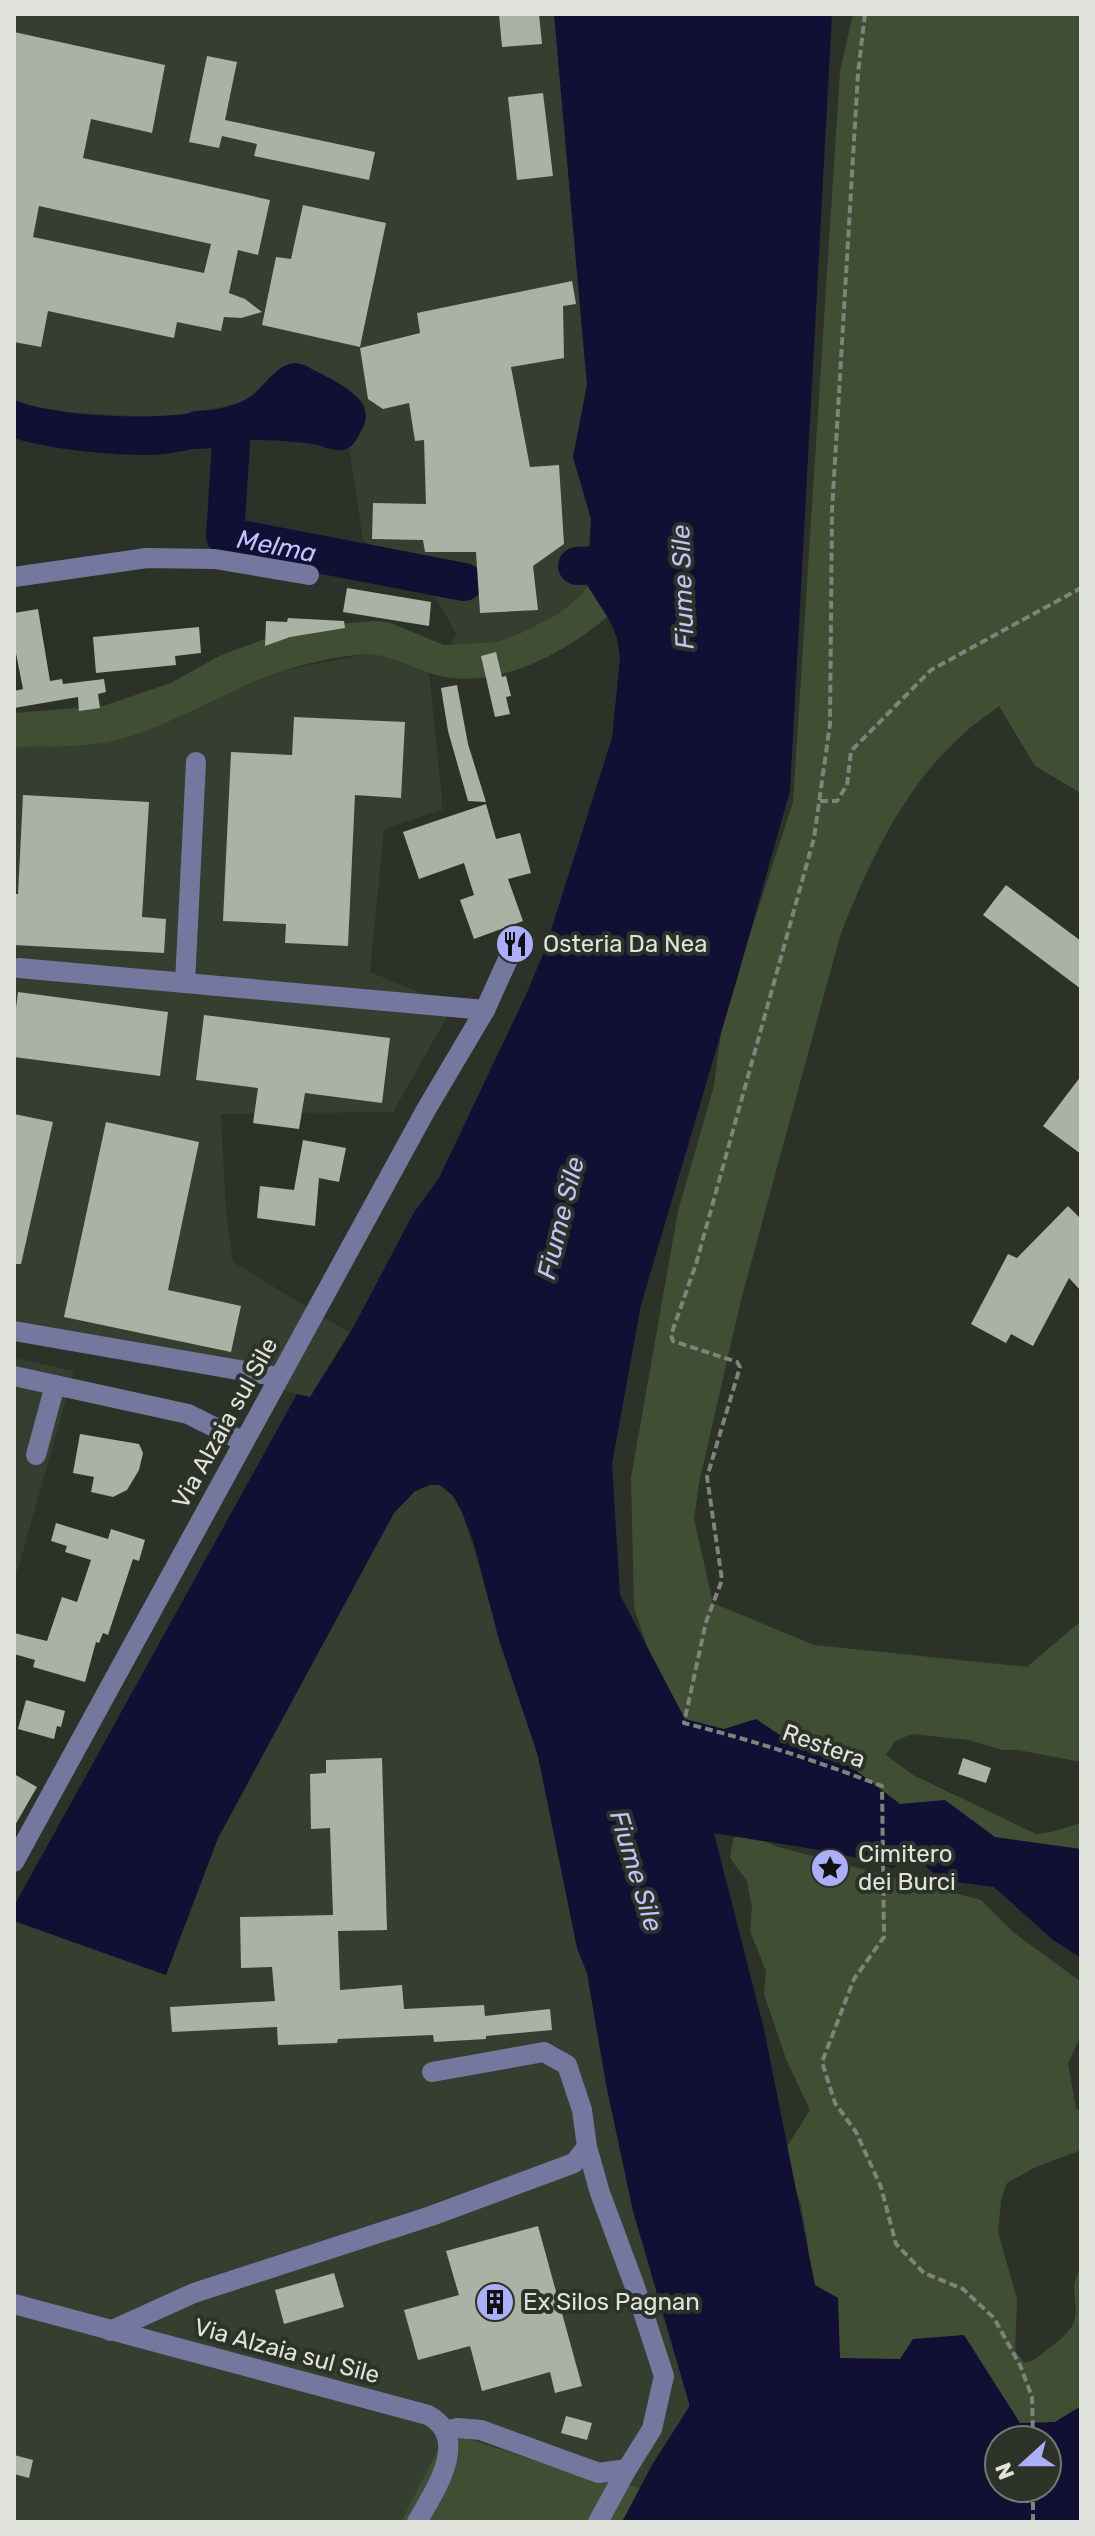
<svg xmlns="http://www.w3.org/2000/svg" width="1095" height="2536" viewBox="0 0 1095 2536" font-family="Rubik,sans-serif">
  <rect width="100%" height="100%" fill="#2c3228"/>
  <g fill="#363e30">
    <path d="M14 14H554L587 385 573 457 591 519 588 585 581 595 558 614 521 633 496 642 451 645 456 633 423 577 363 540 349 447 358 438 365 425V405L358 397 300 364 292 363 252 396 239 403 164 418 69 412 31 406 14 400Z"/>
    <path d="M368 654 391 657 429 673 443 809 384 829 370 972 453 1006 393 1112 221 1114 226 1212 233 1262 349 1333 310 1398 250 1381 14 1326V747L83 745 120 739 281 671Z"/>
    <path d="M14 1358 74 1371 14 1583Z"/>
    <path d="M430 1485H440L454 1496 462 1512 538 1756 577 1948 587 1973 606 2084 633 2211 690 2406 640 2488 570 2471 448 2432 401 2522H14V1921L166 1975 218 1838 335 1620 394 1513 415 1491Z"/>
  </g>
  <g fill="#404f34">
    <path d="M853 14H1081V793L1035 766 999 706C986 716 972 725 960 737 902 790 868 864 840 936L741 1300 699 1483 694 1519 713 1603 814 1645 1027 1667 1081 1621V1762L1018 1750H1002L969 1740 912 1734 895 1741 886 1755 913 1775 1036 1834 1052 1832 1081 1823V1879L699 1764 657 1675 634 1608 631 1478 678 1211 714 1086 723 1017 793 802 840 71Z"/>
    <path d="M588 585 608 616C566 653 495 691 436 675 408 667 386 651 355 655 331 658 302 664 279 672 223 692 174 725 117 740 84 748 48 746 14 747V713L103 706 171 683 221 655 270 637 339 624 372 621 388 622 444 645 496 642 521 633 558 614 581 595Z"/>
    <path d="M745 1832 778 1847 981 1900 1013 1932 1081 1982V2034L1068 2064 1076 2108 1081 2112V2150L1036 2167 1007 2183 1001 2200 998 2232 1017 2299 1015 2351 1025 2363C1039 2359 1044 2351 1056 2343 1095 2312 1061 2301 1081 2267V2420L1047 2440H1029L994 2406 977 2354 941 2350 855 2393 805 2291 808 2246 801 2205 783 2153 810 2110 786 2059 764 1994 766 1971 750 1931 752 1908 747 1881 730 1858 733 1839Z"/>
    <path d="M447 2432 569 2471 640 2488 622 2522H401Z"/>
  </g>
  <g fill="#120f35" fill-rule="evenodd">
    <path d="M554 14H832L790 791 737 979 641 1305 612 1464 620 1595 685 1719 724 1729 756 1719 798 1747 850 1766 900 1804 945 1800 995 1837 1081 1849V1958L1053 1940 994 1887 940 1880 912 1853 893 1868 837 1853 714 1833 764 2029 815 2285 838 2298 840 2358 900 2359 913 2339 964 2335 1020 2423 1055 2422 1081 2406V2522H622L652 2465 689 2407V2403L633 2211 606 2084 587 1973 577 1948 538 1756 499 1640 474 1544 462 1512 453 1496 440 1485H430L415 1491 394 1513 218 1838 166 1975 14 1921V1906L297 1394 310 1397 353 1328 413 1214 439 1178 525 997 544 952 612 738 620 658 617 638 610 621 587 585 591 519 573 457 587 385ZM999 2440H1047V2488H999Z"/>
    <path d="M295 363 305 365C326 378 381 397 362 429 357 438 354 448 342 450 331 452 323 445 312 444 293 441 271 440 251 440 225 440 198 449 172 453 135 459 50 450 14 438V400C63 420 192 423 241 402 264 392 272 365 295 363Z"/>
  </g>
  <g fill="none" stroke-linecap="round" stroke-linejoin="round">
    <g stroke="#120f35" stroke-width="38">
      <path id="s1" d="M197 430 232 428 225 536 464 582"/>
      <path d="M577 566 638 563"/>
    </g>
  </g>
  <g fill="#aab1a5" fill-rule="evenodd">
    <path d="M499 14H539L542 44 502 47Z"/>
    <path d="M14 32 165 65 152 133 91 119 83 158 270 200 258 255 238 250 229 293 245 299 262 312 241 318 224 317 221 331 177 322 174 338 48 311 41 347 14 342ZM39 206 211 244 204 273 33 237Z"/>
    <path d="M207 56 237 62 225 120 375 152 369 180 254 156 257 144 222 136 219 148 189 142Z"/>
    <path d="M543 93 553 176 517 180 508 97Z"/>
    <path d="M303 205 386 223 360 347 262 325 276 257 291 259Z"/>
    <path d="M572 281 576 304 563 306 564 358 511 367 530 467 559 465 564 544 533 566 538 610 480 613 476 552H425L423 540 372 539 373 503 426 504 424 440 415 441 409 403 383 409 368 399 360 348 420 333 417 313Z"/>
    <path d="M347 588 431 602 429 626 343 612Z"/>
    <path d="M38 609 50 681 62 679 63 684 104 679 106 692 98 694 100 708 79 711 78 697 14 708V691L23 689 14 643V613Z"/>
    <path d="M288 618 344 621 345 628 290 637 265 646 266 621 287 622Z"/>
    <path d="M199 627 201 653 175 656 176 665 96 673 93 637Z"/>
    <path d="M496 652 502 677 506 676 511 696 506 697 510 714 495 717 481 656Z"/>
    <path d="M457 685 468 744 486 802 468 801 448 731 441 688Z"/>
    <path d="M294 717 405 722 401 798 355 795 348 946 285 943 286 924 223 921 231 752 292 755Z"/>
    <path d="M23 795 149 802 142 917 166 919 164 953 14 945V894H18Z"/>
    <path d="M486 804 496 839 520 833 531 873 508 879 523 921 474 939 460 900 474 895 464 863 419 879 403 832Z"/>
    <path d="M1006 885 1081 941V989L983 915Z"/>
    <path d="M18 992 168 1012 160 1076 14 1057V1024Z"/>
    <path d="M204 1015 390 1038 382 1103 305 1093 299 1129 253 1123 258 1088 196 1080Z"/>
    <path d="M1081 1076V1154L1043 1126Z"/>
    <path d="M14 1114 53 1122 21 1264H14Z"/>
    <path d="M106 1122 199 1142 168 1290 241 1306 231 1352 64 1317Z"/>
    <path d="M303 1140 346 1148 339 1182 319 1178 315 1226 257 1218 260 1186 294 1190Z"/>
    <path d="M1068 1206 1081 1219V1291L1069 1278 1033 1346 1011 1334 1006 1343 971 1324 1008 1254 1017 1258Z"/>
    <path d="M80 1434 139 1444 143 1453 139 1470 127 1490 113 1497 91 1492 94 1477 73 1473Z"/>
    <path d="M56 1523 108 1539 111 1529 145 1540 139 1561 133 1559 108 1635 103 1633 99 1643 96 1642 85 1682 33 1667 35 1660 14 1654V1633L47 1641 62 1597 77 1602 91 1560 65 1552 67 1546 51 1541Z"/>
    <path d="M26 1700 65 1711 61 1727 57 1726 54 1739 18 1729Z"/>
    <path d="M382 1758 387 1930 338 1931 340 1990 402 1985 404 2009 484 2005 485 2016 550 2009 552 2030 486 2036V2039L434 2042 433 2035 338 2039 337 2043 278 2045 277 2027 172 2032 170 2007 275 2001 272 1967 241 1968 240 1917 333 1915 330 1828 311 1829 310 1774 326 1773V1760Z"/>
    <path d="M963 1758 991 1768 986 1783 958 1774Z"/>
    <path d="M14 1774 37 1787 14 1827Z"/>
    <path d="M538 2226 582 2386 555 2393 550 2372 482 2391 470 2346 418 2360 404 2310 459 2295 446 2251Z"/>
    <path d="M334 2273 344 2307 284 2324 275 2290Z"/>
    <path d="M566 2416 592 2423 587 2440 561 2433Z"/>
    <path d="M14 2455 33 2460 29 2478 14 2474Z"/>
  </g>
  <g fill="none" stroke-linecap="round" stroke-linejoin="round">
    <g stroke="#7e837b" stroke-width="4" stroke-dasharray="8 4" stroke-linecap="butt">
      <path d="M865 14 858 73 832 511 830 724 814 838 696 1264 671 1335 673 1341 737 1362 740 1367 707 1477 722 1580 706 1622 684 1723C752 1740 817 1761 882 1786L884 1937 854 1979 822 2062 835 2103 856 2132 881 2187 896 2244 924 2273 963 2289 994 2318 1020 2365 1032 2397 1033 2440"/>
      <path d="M820 801H837L847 785 851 751 931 670 1081 588"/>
      <path d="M1033 2522V2488"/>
    </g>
    <g stroke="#75789e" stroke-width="20">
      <path d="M14 577 147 558 215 559 309 575"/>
      <path d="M19 968 485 1010"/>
      <path d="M185 983 196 762"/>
      <path d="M14 1331 279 1377"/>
      <path d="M14 1376 188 1414 244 1442"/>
      <path d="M36 1455 55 1385"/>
      <path d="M14 1862 427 1108 485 1010 514 946"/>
      <path d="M587 2147 600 2193 635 2287 664 2376 652 2429 627 2469 598 2522"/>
      <path d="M14 2304 428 2415C472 2439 433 2493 417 2522"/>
      <path d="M110 2331 194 2293 431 2216 574 2163 587 2147 582 2110 567 2065 544 2052 432 2072"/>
      <path d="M445 2431 458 2428 481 2430 599 2473 627 2469"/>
    </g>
  </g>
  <defs>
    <symbol id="restaurant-disc" viewBox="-11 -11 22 22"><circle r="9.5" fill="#abaffb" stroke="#2c3228"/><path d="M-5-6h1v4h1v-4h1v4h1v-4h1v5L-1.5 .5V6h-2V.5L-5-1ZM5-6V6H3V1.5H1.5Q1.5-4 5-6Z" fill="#111"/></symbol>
    <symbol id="sight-disc" viewBox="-11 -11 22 22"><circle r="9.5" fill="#abaffb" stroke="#2c3228"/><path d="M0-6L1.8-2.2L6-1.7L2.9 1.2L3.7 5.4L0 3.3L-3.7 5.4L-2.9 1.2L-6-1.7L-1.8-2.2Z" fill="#111"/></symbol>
    <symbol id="building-disc" viewBox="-11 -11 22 22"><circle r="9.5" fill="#abaffb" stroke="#2c3228"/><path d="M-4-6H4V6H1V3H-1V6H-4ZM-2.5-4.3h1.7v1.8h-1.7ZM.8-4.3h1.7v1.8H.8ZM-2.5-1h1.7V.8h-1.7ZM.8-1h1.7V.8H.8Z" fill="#111"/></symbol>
  </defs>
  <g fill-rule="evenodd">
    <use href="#restaurant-disc" x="493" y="922" width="44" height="44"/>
    <use href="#sight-disc" x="808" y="1846" width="44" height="44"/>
    <use href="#building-disc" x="473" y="2280" width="44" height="44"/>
  </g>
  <g text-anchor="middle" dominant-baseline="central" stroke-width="8" stroke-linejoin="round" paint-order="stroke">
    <g font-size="24" fill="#dfe3dc" stroke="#2c3228" text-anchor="start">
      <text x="543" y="944">Osteria Da Nea</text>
      <text x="858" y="1854">Cimitero<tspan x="858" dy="28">dei Burci</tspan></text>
      <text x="523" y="2302">Ex Silos Pagnan</text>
    </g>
    <g font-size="24" fill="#dfe3dc" stroke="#2c3228">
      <text transform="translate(225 1423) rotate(-61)">Via Alzaia sul Sile</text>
      <text transform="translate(824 1746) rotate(20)">Restera</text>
      <text transform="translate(287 2351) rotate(15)">Via Alzaia sul Sile</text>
    </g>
    <g font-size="26" font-style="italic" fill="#bfc4fe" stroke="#2c3228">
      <text stroke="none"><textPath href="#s1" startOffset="196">Melma</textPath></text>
      <text transform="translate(683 587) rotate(-92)">Fiume Sile</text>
      <text transform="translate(561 1218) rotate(-76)">Fiume Sile</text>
      <text transform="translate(636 1871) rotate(73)">Fiume Sile</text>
    </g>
  </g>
  <rect width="1095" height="2536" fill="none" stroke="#dfe3dc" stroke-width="32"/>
  <g transform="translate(1023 2464) rotate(249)"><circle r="38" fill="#2c3228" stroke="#747970" stroke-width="2"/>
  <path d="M0-6L14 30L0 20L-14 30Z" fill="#abaffb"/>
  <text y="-12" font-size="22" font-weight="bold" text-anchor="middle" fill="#dfe3dc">N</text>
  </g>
</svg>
